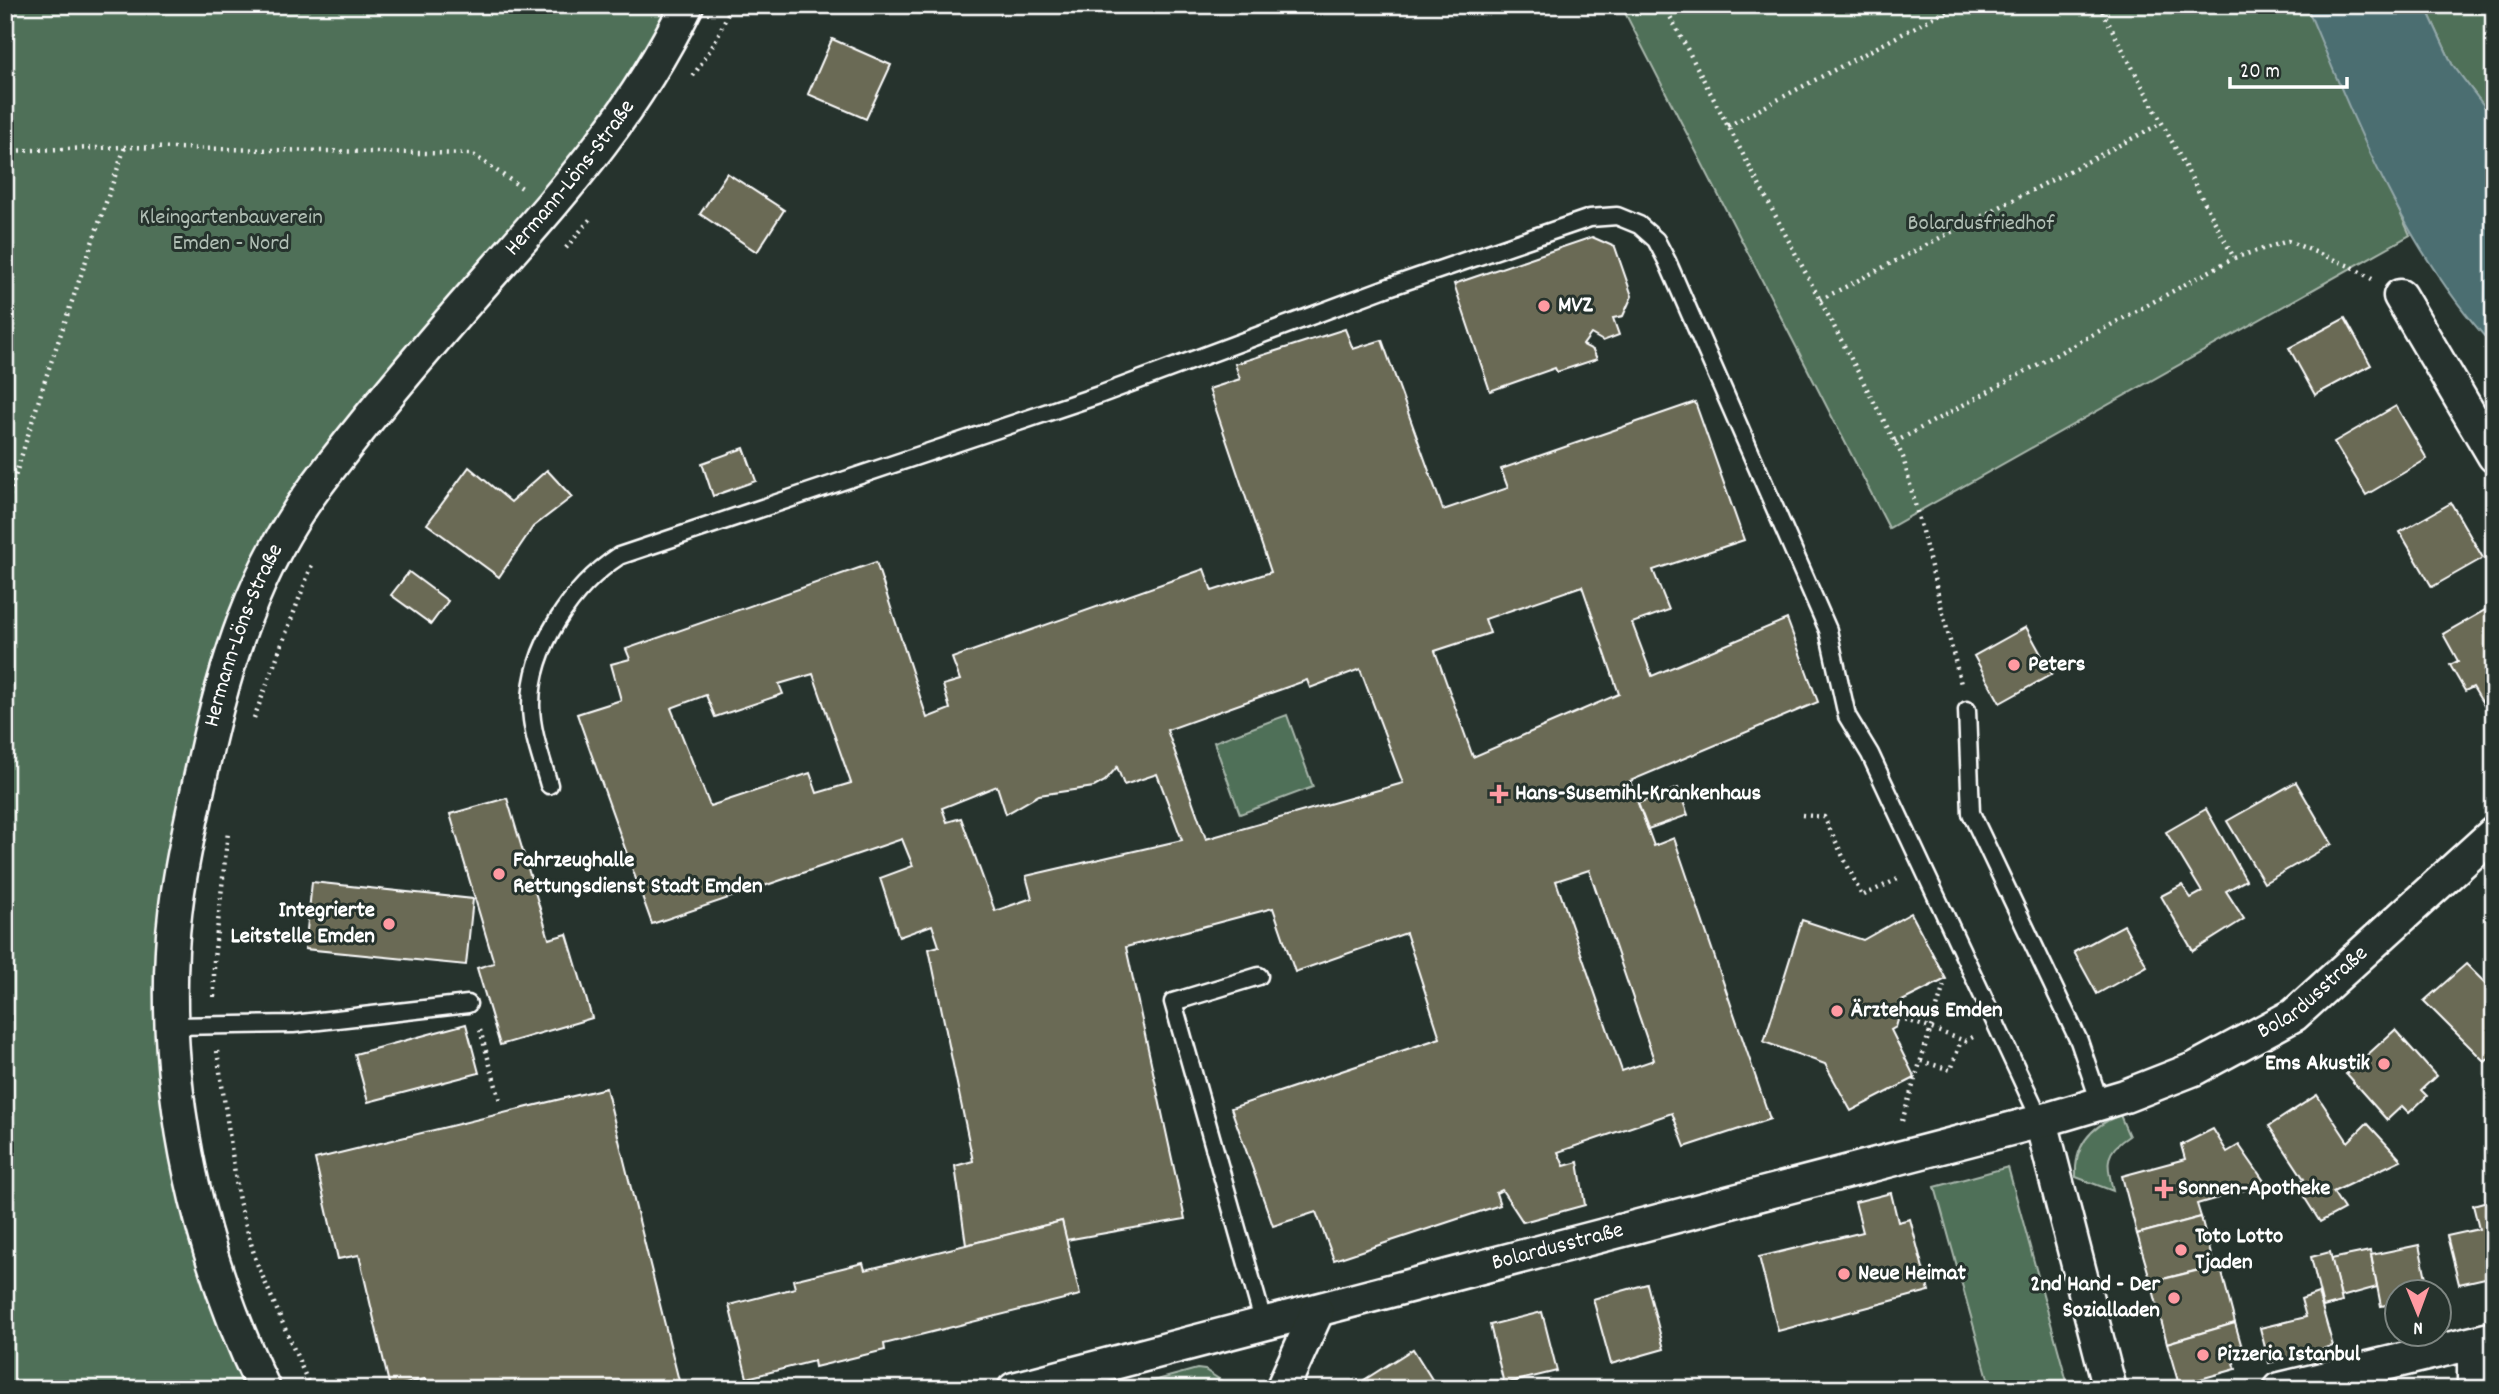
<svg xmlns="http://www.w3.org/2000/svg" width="2499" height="1394" viewBox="0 0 2499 1394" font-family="Dekko,sans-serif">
  <rect width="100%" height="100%" fill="#26332d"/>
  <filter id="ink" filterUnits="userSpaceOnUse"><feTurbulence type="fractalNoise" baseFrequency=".0143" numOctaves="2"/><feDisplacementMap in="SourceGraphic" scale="14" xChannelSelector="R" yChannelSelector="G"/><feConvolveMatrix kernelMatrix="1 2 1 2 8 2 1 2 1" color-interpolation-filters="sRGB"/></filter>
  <g filter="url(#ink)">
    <g fill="#506f58" stroke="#a8b7ac" stroke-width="2">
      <path d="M5 5H687L291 523 194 804 176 1078 264 1389H5Z"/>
      <path d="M1621 5H2307L2410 235 1889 528Z"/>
      <path d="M2425 5H2494V119L2452 64Z"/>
      <path d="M1287 715 1313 787 1240 814 1214 742Z"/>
      <path d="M2120 1115 2129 1136C2103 1153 2107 1163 2113 1191L2076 1177C2074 1145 2091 1126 2120 1115Z"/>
      <path d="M2008 1167 2069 1389H1991L1935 1187Z"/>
      <path d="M1197 1369 1205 1370 1234 1389H1124Z"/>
    </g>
    <path fill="#4b6e71" stroke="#93a8aa" stroke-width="2" d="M2306 5H2425L2452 64 2494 119V347C2404 249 2357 126 2306 5Z"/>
    <g fill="#6b6a55" stroke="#fff" stroke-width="2" fill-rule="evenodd">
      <path d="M832 39 891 65 866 119 808 94Z"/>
      <path d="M727 173 784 210 757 252 700 214Z"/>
      <path d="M1592 237 1615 247 1632 296 1623 316 1613 318 1619 335 1603 341 1591 334 1583 345 1593 350 1597 359 1557 372 1555 368 1490 391 1454 284Z"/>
      <path d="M2345 318 2371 365 2315 395 2289 348Z"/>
      <path d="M1345 329 1353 349 1382 340 1443 510 1508 488 1501 469 1695 402 1744 540 1653 570 1669 610 1632 623 1652 676 1787 619 1818 702 1630 781 1654 846 1674 838 1770 1119 1685 1147 1672 1113 1558 1152 1564 1166 1578 1162 1585 1205 1523 1222 1502 1190 1496 1193 1500 1205 1334 1260 1316 1212 1273 1226 1231 1108 1440 1038 1406 933 1295 972 1273 908 1126 947 1185 1219 1066 1240 1062 1221 966 1245 955 1166 973 1161 929 949 939 946 932 925 899 937 880 878 913 866 902 839 652 924 577 714 621 700 611 664 630 659 626 649 876 562 927 718 950 709 943 685 960 680 952 658 1204 569 1212 591 1271 572 1209 389 1240 379 1235 364ZM1582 586 1619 694 1473 757 1435 651 1490 633 1485 619ZM1360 669 1403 783 1206 839 1167 730 1307 680 1310 688ZM813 674 851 783 817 793 810 773 710 806 671 708 706 695 715 717 783 694 779 684ZM1117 767 1124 785 1157 774 1182 840 1026 876 1032 898 995 911 961 818 947 822 942 808 997 786 1006 814 1039 795 1094 787 1105 781ZM1589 870 1654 1060 1622 1071 1556 881Z"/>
      <path d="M2396 406 2427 459 2366 495 2334 442Z"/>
      <path d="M744 448 756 481 713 496 702 463Z"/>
      <path d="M469 467 511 502 547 470 572 497 533 527 499 577 427 524Z"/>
      <path d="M2451 503 2483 558 2432 587 2400 532Z"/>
      <path d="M409 572 448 601 431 624 391 595Z"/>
      <path d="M2494 605V708L2488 712 2473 687 2465 691 2450 665 2458 661 2443 634Z"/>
      <path d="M2026 627 2052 674 2000 703 1974 656Z"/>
      <path d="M2296 782 2332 844 2264 883 2227 821Z"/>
      <path d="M1678 788 1688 815 1648 829 1638 803Z"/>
      <path d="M507 798 549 939 567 934 592 1018 500 1045 477 968 494 963 450 814Z"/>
      <path d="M2206 809 2246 880 2226 891 2244 919 2193 951 2161 896 2182 885 2191 898 2202 892 2166 832Z"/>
      <path d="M312 882 473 899 466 965 305 949Z"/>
      <path d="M1911 913 1946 979 1900 1002 1902 1006 1896 1027 1891 1030 1915 1078 1851 1111 1825 1064 1764 1042 1802 920 1863 940Z"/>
      <path d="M2124 925 2147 966 2097 994 2074 952Z"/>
      <path d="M2466 964 2494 992V1010L2488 1015 2494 1021V1053L2485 1062 2424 1001Z"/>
      <path d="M466 1024 479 1073 368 1102 355 1054Z"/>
      <path d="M2395 1030 2436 1076 2421 1090 2427 1096 2409 1113 2402 1106 2387 1120 2346 1074Z"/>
      <path d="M606 1088 681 1389H428L425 1379 390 1388 359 1255 338 1259 315 1159Z"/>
      <path d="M2317 1095 2348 1142 2367 1123 2401 1160 2333 1192 2344 1209 2320 1222 2296 1184 2304 1179 2269 1126Z"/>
      <path d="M2213 1129 2227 1152 2239 1145 2266 1184 2197 1204 2201 1217 2137 1234 2122 1176 2185 1159 2181 1145Z"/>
      <path d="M1891 1193 1898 1222 1910 1219 1929 1291 1778 1331 1759 1257 1863 1232 1855 1202Z"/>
      <path d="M2494 1199V1276L2459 1284 2447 1236 2479 1229 2473 1205Z"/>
      <path d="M2201 1217 2214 1266 2151 1282 2137 1234Z"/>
      <path d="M1062 1221 1080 1295 884 1344 885 1350 815 1367 814 1361 747 1378 729 1305 795 1288 793 1280 863 1263 865 1270Z"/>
      <path d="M2419 1245 2429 1292H2398V1303L2381 1306 2371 1255Z"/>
      <path d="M2370 1251 2377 1287 2341 1297 2331 1259Z"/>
      <path d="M2330 1252 2342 1302 2323 1307 2311 1257Z"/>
      <path d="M2220 1265 2235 1323 2167 1343 2151 1282Z"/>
      <path d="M1647 1284 1664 1349 1611 1364 1593 1299Z"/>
      <path d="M2318 1293 2333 1346 2269 1363 2260 1328 2306 1317 2301 1299Z"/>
      <path d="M1542 1312 1557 1371 1504 1384 1490 1325Z"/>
      <path d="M2235 1323 2243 1351 2231 1354 2236 1369 2179 1385 2167 1343Z"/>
      <path d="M1413 1349 1438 1389H1370L1364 1380Z"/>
    </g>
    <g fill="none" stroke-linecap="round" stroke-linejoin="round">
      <defs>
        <g id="lane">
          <path d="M1967 710 1971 813 2079 1041 2100 1103"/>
          <path d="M549 785C542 760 531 732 531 705 531 647 572 587 619 556L1099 395 1386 288 1590 218 1617 216 1639 225 1656 240 1667 261 1828 630 1847 716 1870 754 2041 1121"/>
          <path d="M1259 976 1173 1002 1264 1324"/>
          <path d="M172 1026 293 1024 468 1004"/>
        </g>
        <g id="street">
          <path d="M2400 296 2494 456"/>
          <path d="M2041 1121 2110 1389"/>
          <path id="s1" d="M264 1389C199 1255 164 1099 172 950 175 888 190 826 203 765 225 665 254 569 316 486 369 415 427 347 485 281 566 189 632 117 687 5"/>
          <path id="s2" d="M1014 1389 2041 1121 2125 1096 2194 1069 2294 1015 2494 833"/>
          <path d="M1282 1389 1317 1312"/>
          <path d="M2280 1389 2494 1338"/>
          <path d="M2474 1389V1344"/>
        </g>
      </defs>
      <use href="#lane" stroke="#fff" stroke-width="21"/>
      <use href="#street" stroke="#fff" stroke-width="37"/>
      <g stroke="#fff" stroke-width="4.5" stroke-dasharray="2 5" stroke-linecap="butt">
        <path d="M1664 5 1903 457 1961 684"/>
        <path d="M2099 5 2234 258 2288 241 2352 267 2372 279"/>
        <path d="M693 76 714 44 732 5"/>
        <path d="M1728 126 1957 5"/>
        <path d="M5 151 125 147 472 154 522 188"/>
        <path d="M566 248 592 217"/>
        <path d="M1820 300 2162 123"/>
        <path d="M1895 442 2234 258"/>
        <path d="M5 509 46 377 125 147"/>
        <path d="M254 718 313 562"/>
        <path d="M1802 815 1824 817 1862 896 1900 878"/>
        <path d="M214 997V959L228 832"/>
        <path d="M1899 1017 1965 1041 1973 1037"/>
        <path d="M480 1030 500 1100"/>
        <path d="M217 1051 239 1201 256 1261 311 1389"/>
        <path d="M1921 1061 1951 1070 1961 1040"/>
        <path d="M1902 1121 1945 982"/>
      </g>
      <use href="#lane" stroke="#26332d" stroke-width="16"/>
      <use href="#street" stroke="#26332d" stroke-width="32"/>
    </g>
  </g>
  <g fill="#ff9aa2" stroke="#26332d" stroke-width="2.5">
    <circle cx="1544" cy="306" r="7"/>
    <circle cx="2014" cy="665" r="7"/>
    <path d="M1495.5 783.5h7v7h7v7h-7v7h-7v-7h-7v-7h7z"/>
    <circle cx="499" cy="874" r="7"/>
    <circle cx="389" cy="924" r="7"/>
    <circle cx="1837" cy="1011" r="7"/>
    <circle cx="2384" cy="1064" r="7"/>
    <path d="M2160.5 1178.5h7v7h7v7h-7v7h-7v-7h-7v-7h7z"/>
    <circle cx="2181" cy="1250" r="7"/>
    <circle cx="1844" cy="1274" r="7"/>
    <circle cx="2174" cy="1298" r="7"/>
    <circle cx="2203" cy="1355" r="7"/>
  </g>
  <g text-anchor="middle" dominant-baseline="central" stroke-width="6" stroke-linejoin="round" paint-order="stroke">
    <g font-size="23" fill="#fff" stroke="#26332d">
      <text stroke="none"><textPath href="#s1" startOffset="1344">Hermann-Löns-Straße</textPath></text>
      <text stroke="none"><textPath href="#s1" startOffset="777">Hermann-Löns-Straße</textPath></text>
      <text stroke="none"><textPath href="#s2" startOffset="1365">Bolardusstraße</textPath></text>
      <text stroke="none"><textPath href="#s2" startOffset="562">Bolardusstraße</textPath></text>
    </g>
    <g font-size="23" fill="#b0beb4" stroke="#26332d">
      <text x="231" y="218">Kleingartenbauverein<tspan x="231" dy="26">Emden - Nord</tspan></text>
      <text x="1981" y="224">Bolardusfriedhof</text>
    </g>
    <g font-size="23" font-weight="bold" fill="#fff" stroke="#26332d" text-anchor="start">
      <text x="1558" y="306">MVZ</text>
      <text x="2028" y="665">Peters</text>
      <text x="1515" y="794">Hans-Susemihl-Krankenhaus</text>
      <text x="513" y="861">Fahrzeughalle<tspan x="513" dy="26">Rettungsdienst Stadt Emden</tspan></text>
      <text x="375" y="911" text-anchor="end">Integrierte<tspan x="375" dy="26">Leitstelle Emden</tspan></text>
      <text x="1851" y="1011">Ärztehaus Emden</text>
      <text x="2370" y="1064" text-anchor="end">Ems Akustik</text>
      <text x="2178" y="1189">Sonnen-Apotheke</text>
      <text x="2195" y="1237">Toto Lotto<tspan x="2195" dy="26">Tjaden</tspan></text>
      <text x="1858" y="1274">Neue Heimat</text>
      <text x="2160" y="1285" text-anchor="end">2nd Hand - Der<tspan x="2160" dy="26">Sozialladen</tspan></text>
      <text x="2217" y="1355">Pizzeria Istanbul</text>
    </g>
  </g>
  <rect width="2499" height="1394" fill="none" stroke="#26332d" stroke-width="28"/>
  <rect x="14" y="14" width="2471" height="1366" fill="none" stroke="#fff" stroke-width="2.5" filter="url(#ink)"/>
  <g transform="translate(2418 1313) rotate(179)"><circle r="33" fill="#26332d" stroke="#7d8581" stroke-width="2"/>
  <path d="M0-5L12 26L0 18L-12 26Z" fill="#ff9aa2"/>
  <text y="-10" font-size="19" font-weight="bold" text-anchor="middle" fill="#ffffff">N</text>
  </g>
  <path d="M2230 77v10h117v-10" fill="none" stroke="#ffffff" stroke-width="3.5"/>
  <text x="2240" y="77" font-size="21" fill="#ffffff" stroke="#26332d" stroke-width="5" paint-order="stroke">20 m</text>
</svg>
